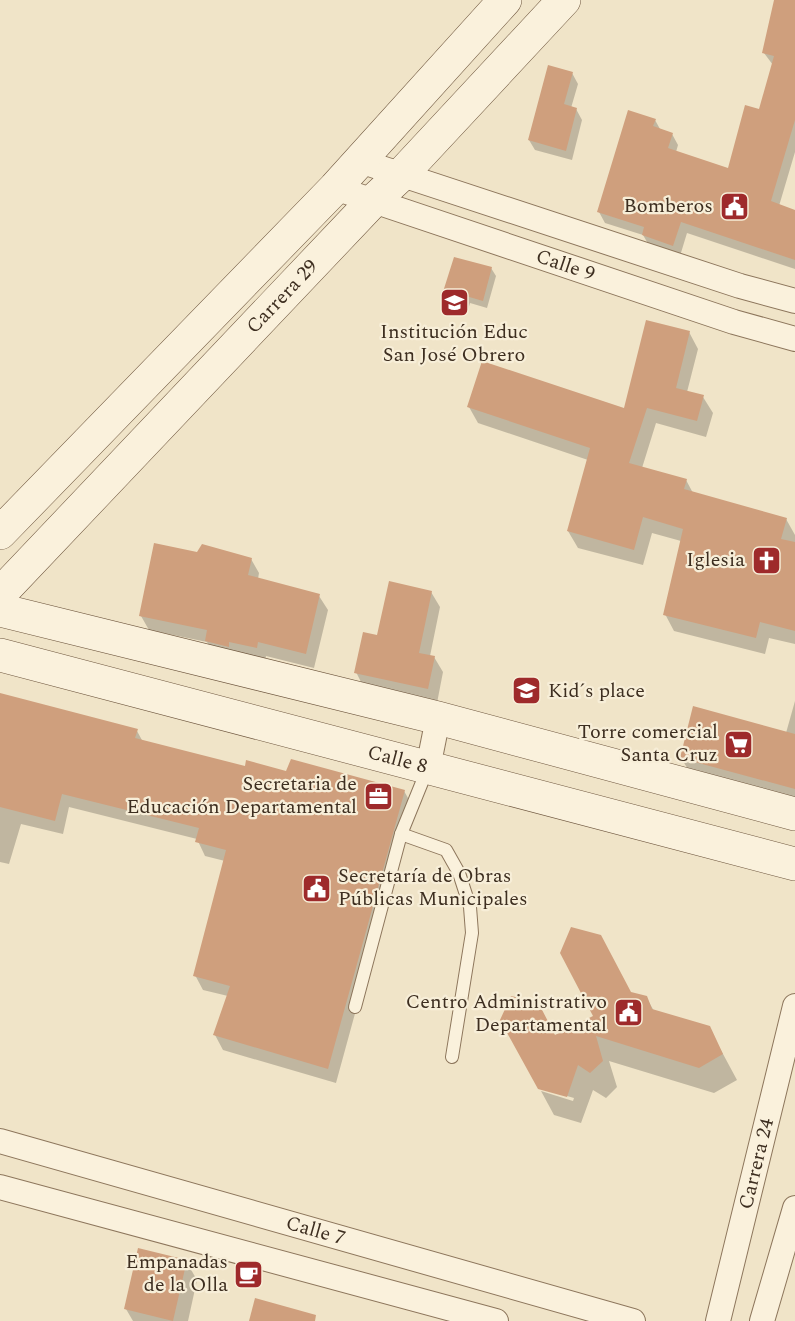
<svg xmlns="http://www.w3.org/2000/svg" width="795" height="1321" viewBox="0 0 795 1321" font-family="Spectral,serif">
  <rect width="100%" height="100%" fill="#f0e4c8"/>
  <g fill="#0003">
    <path d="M776 0 795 1V152L779 206 795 211V269L687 233 680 256 650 247 643 235 605 223 599 212 655 120 660 129 672 134 678 145 676 152 730 170 760 111 773 65 764 53Z"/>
    <path d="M572 73 578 84 571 108 576 109 582 120 572 160 535 150 529 140Z"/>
    <path d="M491 268 496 276 487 308 470 303 468 310 448 303 444 295Z"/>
    <path d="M689 332 698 349 687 392 703 397 713 413 706 437 656 423 642 468 686 480 693 493 786 519 795 535V644L769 638 765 654 674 631 665 614 681 541 652 533 643 565 578 548 568 531 588 460 478 423 469 407 626 410Z"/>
    <path d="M198 554 251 559 259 573 258 579 319 596 328 610 314 668 266 656 265 662 215 655 207 642 149 630 141 616Z"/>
    <path d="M431 592 440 607 430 656 434 657 443 672 437 703 364 688 356 672 379 637Z"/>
    <path d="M0 695 137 731 143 742 246 768 404 791 412 805 336 1083 223 1050 215 1035 228 996 203 990 195 975 225 861 205 856 197 839 69 807 63 834 21 824 9 864 0 862Z"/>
    <path d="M795 701V802L691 774 681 758 786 733Z"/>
    <path d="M631 994 646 997 654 1011 709 1028 737 1080 714 1093 609 1061 617 1087 606 1098 593 1090 581 1123 554 1115 541 1091 573 1101 574 1098 539 1088 555 1036 595 1017Z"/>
    <path d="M186 1261 197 1280 188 1321H133L126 1309Z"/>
  </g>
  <g fill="#cf9f7d">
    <path d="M774 0H795V120L771 201 795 210V260L681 222 673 246 642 235 644 227 597 212 628 110 656 119 653 126 673 133 668 148 728 168 745 105 759 109 774 56 762 53Z"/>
    <path d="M548 65 573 72 564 104 577 108 566 151 528 140Z"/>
    <path d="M454 257 492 267 483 301 466 296 464 302 442 295Z"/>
    <path d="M646 320 690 331 676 388 704 395 697 421 647 408 629 463 687 479 684 489 787 518 781 539 795 542V631L760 622 756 638 663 615 683 529 643 517 634 550 567 531 590 448 467 407 482 361 624 408Z"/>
    <path d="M154 543 197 552 202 544 252 558 248 575 320 594 306 654 258 642 257 648 229 642V647L205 641 207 630 139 616Z"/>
    <path d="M389 581 432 591 419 653 435 656 428 689 354 673 363 632 377 635Z"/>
    <path d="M0 693 138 729 135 738 245 766 246 760 286 771 291 759 405 790 328 1069 213 1035 230 986 193 976 226 850 195 842 199 828 62 794 55 821 0 807Z"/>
    <path d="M693 706 795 734V789L680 758Z"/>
    <path d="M571 927 601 935 631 992 647 996 652 1009 710 1026 723 1054 699 1068 596 1036 603 1061 590 1073 578 1065 567 1097 538 1089 500 1020 511 996 538 1002 555 1035 593 1016 560 953Z"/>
    <path d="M138 1248 187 1260 173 1321 124 1309Z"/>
    <path d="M255 1298 316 1315 315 1321H249Z"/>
  </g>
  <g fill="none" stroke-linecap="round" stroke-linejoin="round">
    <defs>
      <g id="lane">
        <path d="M427 770 401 834 446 850 459 873 470 907 472 933 452 1057"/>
        <path d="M355 1007 401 834"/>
      </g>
      <g id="street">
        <path d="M360 161 740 286 795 301"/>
        <path id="s1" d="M335 188 734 322 795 339"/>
        <path d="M428 768 438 718"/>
        <path id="s2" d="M0 1141 633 1321"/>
        <path d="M0 1187 496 1321"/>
        <path id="s3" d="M718 1321 795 1006"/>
        <path d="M762 1321 795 1208"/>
      </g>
      <g id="secondary">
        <path d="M0 533 335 188 505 0"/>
        <path id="s4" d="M0 594 372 202 401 175 564 0"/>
        <path d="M0 610 438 718 795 814"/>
        <path id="s5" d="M0 655 795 864"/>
      </g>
    </defs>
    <use href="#lane" stroke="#8d765c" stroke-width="14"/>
    <use href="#street" stroke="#8d765c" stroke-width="26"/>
    <use href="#secondary" stroke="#6f573f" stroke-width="34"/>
    <use href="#lane" stroke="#faf1dc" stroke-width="12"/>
    <use href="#street" stroke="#faf1dc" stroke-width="24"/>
    <use href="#secondary" stroke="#faf1dc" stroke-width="33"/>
  </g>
  <defs>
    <symbol id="civic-square" viewBox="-11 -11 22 22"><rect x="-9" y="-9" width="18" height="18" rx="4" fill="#9e2a2b" stroke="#f7eed8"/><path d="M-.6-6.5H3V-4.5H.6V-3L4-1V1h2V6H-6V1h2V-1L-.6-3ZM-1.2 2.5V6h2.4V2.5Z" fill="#fff"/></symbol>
    <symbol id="school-square" viewBox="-11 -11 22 22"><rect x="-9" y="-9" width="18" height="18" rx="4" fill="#9e2a2b" stroke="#f7eed8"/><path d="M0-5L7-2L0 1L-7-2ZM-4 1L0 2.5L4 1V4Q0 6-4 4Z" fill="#fff"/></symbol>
    <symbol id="church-square" viewBox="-11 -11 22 22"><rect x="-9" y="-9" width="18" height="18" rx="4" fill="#9e2a2b" stroke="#f7eed8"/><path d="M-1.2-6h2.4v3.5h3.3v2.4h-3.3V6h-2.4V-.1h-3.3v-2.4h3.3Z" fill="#fff"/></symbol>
    <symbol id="supermarket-square" viewBox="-11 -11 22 22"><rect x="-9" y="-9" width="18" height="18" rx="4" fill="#9e2a2b" stroke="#f7eed8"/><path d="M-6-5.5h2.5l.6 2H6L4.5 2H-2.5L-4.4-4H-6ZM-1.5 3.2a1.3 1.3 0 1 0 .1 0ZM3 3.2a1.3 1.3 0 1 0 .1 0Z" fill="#fff"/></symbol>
    <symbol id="office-square" viewBox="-11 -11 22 22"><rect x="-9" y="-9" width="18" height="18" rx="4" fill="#9e2a2b" stroke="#f7eed8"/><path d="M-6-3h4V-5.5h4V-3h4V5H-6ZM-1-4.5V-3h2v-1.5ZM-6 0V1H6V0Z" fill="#fff"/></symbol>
    <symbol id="cafe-square" viewBox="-11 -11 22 22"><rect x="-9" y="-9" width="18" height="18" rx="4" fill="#9e2a2b" stroke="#f7eed8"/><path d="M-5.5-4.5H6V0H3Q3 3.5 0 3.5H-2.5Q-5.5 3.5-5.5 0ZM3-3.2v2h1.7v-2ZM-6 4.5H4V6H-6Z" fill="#fff"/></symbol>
  </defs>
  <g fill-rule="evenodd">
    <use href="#civic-square" x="718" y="190" width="33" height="33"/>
    <use href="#school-square" x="438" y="286" width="33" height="33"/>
    <use href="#church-square" x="750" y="544" width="33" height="33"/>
    <use href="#school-square" x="510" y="674" width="33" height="33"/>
    <use href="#supermarket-square" x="722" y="728" width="33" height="33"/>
    <use href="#office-square" x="362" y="780" width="33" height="33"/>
    <use href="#civic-square" x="300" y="872" width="33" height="33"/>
    <use href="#civic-square" x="612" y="996" width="33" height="33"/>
    <use href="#cafe-square" x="232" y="1258" width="33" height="33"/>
  </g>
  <g text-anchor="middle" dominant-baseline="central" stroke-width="4.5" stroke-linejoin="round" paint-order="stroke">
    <g font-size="20" fill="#3d2e20" stroke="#f7eed8" text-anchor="end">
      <text x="713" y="206">Bomberos</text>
      <text x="454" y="332" text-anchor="middle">Institución Educ<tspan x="454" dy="23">San José Obrero</tspan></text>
      <text x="745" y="560">Iglesia</text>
      <text x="548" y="691" text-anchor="start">Kid´s place</text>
      <text x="718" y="732">Torre comercial<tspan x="718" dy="23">Santa Cruz</tspan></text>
      <text x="357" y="784">Secretaria de<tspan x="357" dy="23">Educación Departamental</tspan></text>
      <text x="338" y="876" text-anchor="start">Secretaría de Obras<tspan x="338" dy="23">Públicas Municipales</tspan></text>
      <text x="607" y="1002">Centro Administrativo<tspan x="607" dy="23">Departamental</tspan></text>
      <text x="228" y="1262">Empanadas<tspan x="228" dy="23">de la Olla</tspan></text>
    </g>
    <g font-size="20" fill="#3d2e20" stroke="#f7eed8">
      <text stroke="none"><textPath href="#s1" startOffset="243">Calle 9</textPath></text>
      <text stroke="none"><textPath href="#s4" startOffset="410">Carrera 29</textPath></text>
      <text stroke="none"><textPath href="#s5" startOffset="411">Calle 8</textPath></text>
      <text stroke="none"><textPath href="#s3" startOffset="162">Carrera 24</textPath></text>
      <text stroke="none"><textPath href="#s2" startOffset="328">Calle 7</textPath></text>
    </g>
  </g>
</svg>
